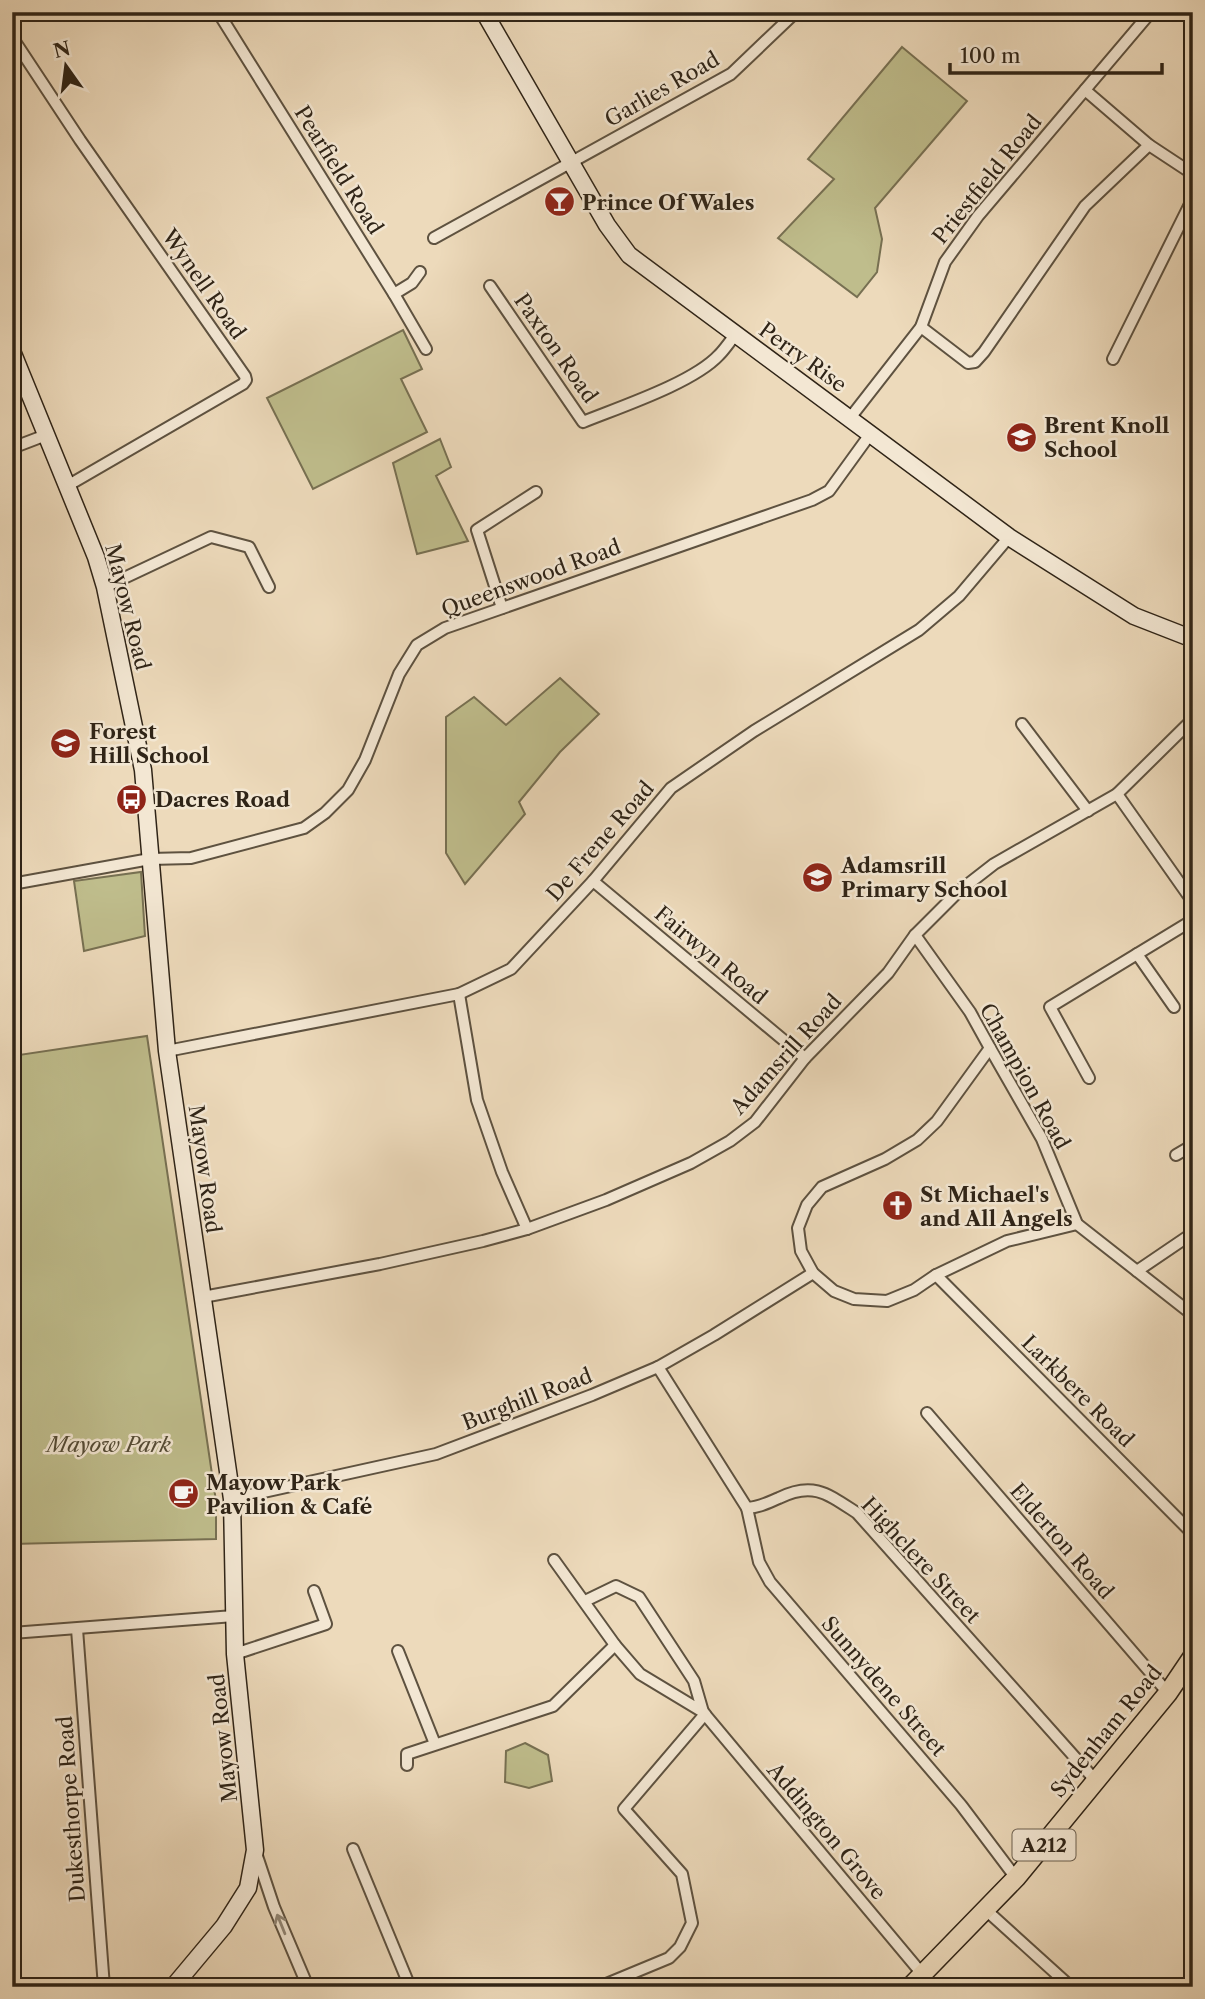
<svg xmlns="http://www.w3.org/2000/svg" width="1205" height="1999" viewBox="0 0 1205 1999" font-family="'Libre Caslon Text',serif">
  <rect width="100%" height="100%" fill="#eddabb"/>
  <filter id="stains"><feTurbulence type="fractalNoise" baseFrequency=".00286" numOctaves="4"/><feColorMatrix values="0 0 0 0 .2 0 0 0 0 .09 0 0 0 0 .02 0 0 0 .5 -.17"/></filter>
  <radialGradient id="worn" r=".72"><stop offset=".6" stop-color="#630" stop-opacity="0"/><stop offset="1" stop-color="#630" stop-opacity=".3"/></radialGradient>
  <g fill="#bfbd8c" stroke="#777052" stroke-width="2">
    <path d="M902 47 967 101 875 208 882 239 877 272 857 297 778 238 834 179 808 159Z"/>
    <path d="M403 330 422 369 401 379 427 432 313 489 267 398Z"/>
    <path d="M440 439 451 467 436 476 468 541 417 554 393 463Z"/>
    <path d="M560 678 599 714 560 752 519 802 525 814 465 884 446 853V717L474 697 506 725Z"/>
    <path d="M141 872 145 936 84 951 74 881Z"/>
    <path d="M147 1036 216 1501V1539L12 1544V1056Z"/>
    <path d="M525 1743 548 1755 552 1781 529 1788 505 1782 506 1751Z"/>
  </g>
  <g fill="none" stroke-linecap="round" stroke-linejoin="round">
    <defs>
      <g id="street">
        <path d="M218 12 394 294 426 349"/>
        <path d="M12 37 80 140 245 376 246 380 243 384 67 486"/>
        <path d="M1085 90 1149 145 1193 174"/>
        <path d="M434 238 731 74 796 12"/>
        <path d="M490 286 583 422C620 407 693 383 719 355 725 349 730 341 736 334"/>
        <path d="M394 294 412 283 420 272"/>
        <path d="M921 327 968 363 975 362 984 352 1085 206 1149 145"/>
        <path d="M1113 359 1193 198"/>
        <path d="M850 418 921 327 945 262 978 216 1151 12"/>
        <path d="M12 448 46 435"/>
        <path d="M105 587 211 537 249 547 269 587"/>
        <path d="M502 608 477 530 536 492"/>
        <path d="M1022 724 1088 811"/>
        <path d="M1117 794 1193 902"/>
        <path d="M593 881 805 1058"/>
        <path d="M12 884 150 859 191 858 304 828 325 813 348 790 365 760 399 674 417 645 445 628 812 500 829 491 871 433"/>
        <path d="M915 935 970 1012 990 1048 1042 1139 1077 1224 1193 1315"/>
        <path d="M1137 954 1174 1007"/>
        <path d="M459 994 477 1100 502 1172 527 1229"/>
        <path d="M990 1048 937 1121 917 1140 885 1159 822 1187 807 1205 798 1228 801 1251 813 1273 834 1291 854 1299 887 1301 914 1290 936 1275 1007 1241 1077 1224"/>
        <path d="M167 1051 459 994 511 969 593 881 671 788 754 731 919 630 959 596 1009 537"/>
        <path d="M1089 1078 1050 1007 1193 920"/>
        <path d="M1176 1155 1193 1145"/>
        <path d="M1137 1271 1193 1233"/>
        <path d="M936 1275 1193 1534"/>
        <path d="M203 1297 380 1264 483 1241 527 1229 606 1200 691 1163 730 1141 755 1122 805 1058 888 973 915 935 958 892 994 864 1117 794 1193 719"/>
        <path d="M658 1367 747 1508C760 1507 767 1503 779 1498 813 1481 828 1494 857 1513L1096 1781"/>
        <path d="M927 1413 1168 1693"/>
        <path d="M232 1499 436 1454 592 1395 658 1367 714 1335 813 1273"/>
        <path d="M747 1508 759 1562 770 1582 961 1805 1016 1878"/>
        <path d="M554 1560 615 1645 640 1674 703 1712 694 1681 639 1597 616 1586 585 1601"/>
        <path d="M77 1629 104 1987"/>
        <path d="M12 1633 234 1616"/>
        <path d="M398 1651 435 1744"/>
        <path d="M235 1654 326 1624 314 1591"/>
        <path d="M703 1712 923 1975"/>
        <path d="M407 1765V1754L553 1706 615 1645"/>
        <path d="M353 1849 410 1987"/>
        <path d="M256 1853 274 1907 308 1987"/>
        <path d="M986 1910 1071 1987"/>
        <path d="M599 1987 669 1958 680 1947 692 1923 682 1874 624 1809 705 1714"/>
      </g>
      <g id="secondary">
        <path d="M484 12 607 225 629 255 1009 537 1134 616 1193 639"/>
        <path d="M12 351 96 557 105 587 143 770 167 1051 232 1499 235 1654 255 1850 248 1888 224 1926 173 1987"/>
      </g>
      <path id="primary" d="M910 1987 1016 1878 1168 1693 1193 1656"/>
    </defs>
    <use href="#street" stroke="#5e5240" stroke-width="14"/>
    <use href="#secondary" stroke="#2f2417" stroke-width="19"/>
    <use href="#primary" stroke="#2f2417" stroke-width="21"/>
    <use href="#street" stroke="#f3e7d3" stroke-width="10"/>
    <use href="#secondary" stroke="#f3e7d3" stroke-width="16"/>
    <use href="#primary" stroke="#eddabb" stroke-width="18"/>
  </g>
  <defs><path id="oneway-shaft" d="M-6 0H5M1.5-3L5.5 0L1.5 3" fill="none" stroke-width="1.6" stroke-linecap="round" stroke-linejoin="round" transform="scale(1.75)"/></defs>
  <use stroke="#918675" href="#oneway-shaft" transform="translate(281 1924) rotate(-112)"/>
  <defs>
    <symbol id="bar-disc" viewBox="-11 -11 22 22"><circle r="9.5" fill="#8f2418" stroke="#f3e7d3"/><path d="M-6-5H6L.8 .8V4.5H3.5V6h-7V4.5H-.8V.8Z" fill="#fff"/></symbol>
    <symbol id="school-disc" viewBox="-11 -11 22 22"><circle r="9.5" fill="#8f2418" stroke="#f3e7d3"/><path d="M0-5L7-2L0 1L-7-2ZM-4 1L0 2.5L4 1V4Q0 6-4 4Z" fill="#fff"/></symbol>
    <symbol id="bus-disc" viewBox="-11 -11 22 22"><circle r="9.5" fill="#8f2418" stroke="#f3e7d3"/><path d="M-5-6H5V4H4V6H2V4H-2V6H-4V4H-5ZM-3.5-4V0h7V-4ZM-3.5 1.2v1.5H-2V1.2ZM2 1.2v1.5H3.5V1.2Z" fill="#fff"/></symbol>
    <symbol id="church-disc" viewBox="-11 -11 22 22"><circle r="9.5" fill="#8f2418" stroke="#f3e7d3"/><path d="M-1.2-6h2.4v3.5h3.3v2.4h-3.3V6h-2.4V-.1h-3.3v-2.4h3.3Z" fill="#fff"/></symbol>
    <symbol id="cafe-disc" viewBox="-11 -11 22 22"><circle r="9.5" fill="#8f2418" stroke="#f3e7d3"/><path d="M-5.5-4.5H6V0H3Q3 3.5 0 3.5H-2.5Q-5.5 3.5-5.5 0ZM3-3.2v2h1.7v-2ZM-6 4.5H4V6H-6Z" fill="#fff"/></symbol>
  </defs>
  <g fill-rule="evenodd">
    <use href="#bar-disc" x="542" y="184" width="35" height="35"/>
    <use href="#school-disc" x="1004" y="420" width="35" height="35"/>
    <use href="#school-disc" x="48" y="726" width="35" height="35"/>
    <use href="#bus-disc" x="114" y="782" width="35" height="35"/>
    <use href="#school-disc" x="800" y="860" width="35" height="35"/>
    <use href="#church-disc" x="880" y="1188" width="35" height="35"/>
    <use href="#cafe-disc" x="166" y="1476" width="35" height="35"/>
  </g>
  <g text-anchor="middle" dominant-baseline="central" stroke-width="5" stroke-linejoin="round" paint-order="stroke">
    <rect fill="#f3e7d3" stroke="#6a5e4f" stroke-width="2" x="1012.5" y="1829.5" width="63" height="31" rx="5"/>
    <g font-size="19" font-weight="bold" fill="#2f2417">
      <text x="1044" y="1845">A212</text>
    </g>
    <g font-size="21" fill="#2f2417" stroke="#f3e7d3">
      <text transform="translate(662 89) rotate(-30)">Garlies Road</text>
      <text transform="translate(339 170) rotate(58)">Pearfield Road</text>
      <text transform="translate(987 179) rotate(-51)">Priestfield Road</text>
      <text transform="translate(204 284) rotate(55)">Wynell Road</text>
      <text transform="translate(556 348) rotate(55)">Paxton Road</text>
      <text transform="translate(803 357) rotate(36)">Perry Rise</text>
      <text transform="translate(531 578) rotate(-20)">Queenswood Road</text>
      <text transform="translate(128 607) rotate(76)">Mayow Road</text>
      <text transform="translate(600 841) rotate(-49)">De Frene Road</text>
      <text transform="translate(711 955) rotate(40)">Fairwyn Road</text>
      <text transform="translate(786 1054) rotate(-48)">Adamsrill Road</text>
      <text transform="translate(1025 1076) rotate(61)">Champion Road</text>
      <text transform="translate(205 1169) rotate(82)">Mayow Road</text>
      <text transform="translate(1078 1391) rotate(45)">Larkbere Road</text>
      <text transform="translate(527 1399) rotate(-21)">Burghill Road</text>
      <text transform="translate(1062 1541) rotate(49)">Elderton Road</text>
      <text transform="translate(921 1560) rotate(47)">Highclere Street</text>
      <text transform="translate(884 1686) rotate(49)">Sunnydene Street</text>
      <text transform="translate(1106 1731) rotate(-51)">Sydenham Road</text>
      <text transform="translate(223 1738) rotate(-96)">Mayow Road</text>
      <text transform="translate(71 1809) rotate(-94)">Dukesthorpe Road</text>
      <text transform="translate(827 1831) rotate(50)">Addington Grove</text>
    </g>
    <g font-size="21" font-weight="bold" fill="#2f2417" stroke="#f3e7d3" text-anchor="start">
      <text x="582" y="202">Prince Of Wales</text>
      <text x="1044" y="425">Brent Knoll<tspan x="1044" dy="24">School</tspan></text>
      <text x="89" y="731">Forest<tspan x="89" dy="24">Hill School</tspan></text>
      <text x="155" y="799">Dacres Road</text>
      <text x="841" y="865">Adamsrill<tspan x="841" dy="24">Primary School</tspan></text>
      <text x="920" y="1194">St Michael's<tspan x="920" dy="24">and All Angels</tspan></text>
      <text x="206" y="1482">Mayow Park<tspan x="206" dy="24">Pavilion &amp; Café</tspan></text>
    </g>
    <g font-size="21" font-style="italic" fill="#534a34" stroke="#f3e7d3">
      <text x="109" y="1444">Mayow Park</text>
    </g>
  </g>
  <rect width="1205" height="1999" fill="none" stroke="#eddabb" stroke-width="42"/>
  <rect x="14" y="14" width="1177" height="1971" fill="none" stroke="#2f2417" stroke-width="3.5"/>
  <rect x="21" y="21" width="1163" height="1957" fill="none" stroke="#2f2417" stroke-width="2"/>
  <g transform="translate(66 66) rotate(346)" stroke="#f3e7d3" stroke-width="5" paint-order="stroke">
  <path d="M0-5L12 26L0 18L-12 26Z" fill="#2f2417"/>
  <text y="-10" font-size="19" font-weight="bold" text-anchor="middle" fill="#2f2417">N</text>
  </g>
  <path d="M950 63v10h212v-10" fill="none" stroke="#2f2417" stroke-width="3.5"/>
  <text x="960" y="63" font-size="21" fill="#2f2417" stroke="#f3e7d3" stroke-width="5" paint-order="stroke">100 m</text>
  <rect width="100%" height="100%" filter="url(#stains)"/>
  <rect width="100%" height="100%" fill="url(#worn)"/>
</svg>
